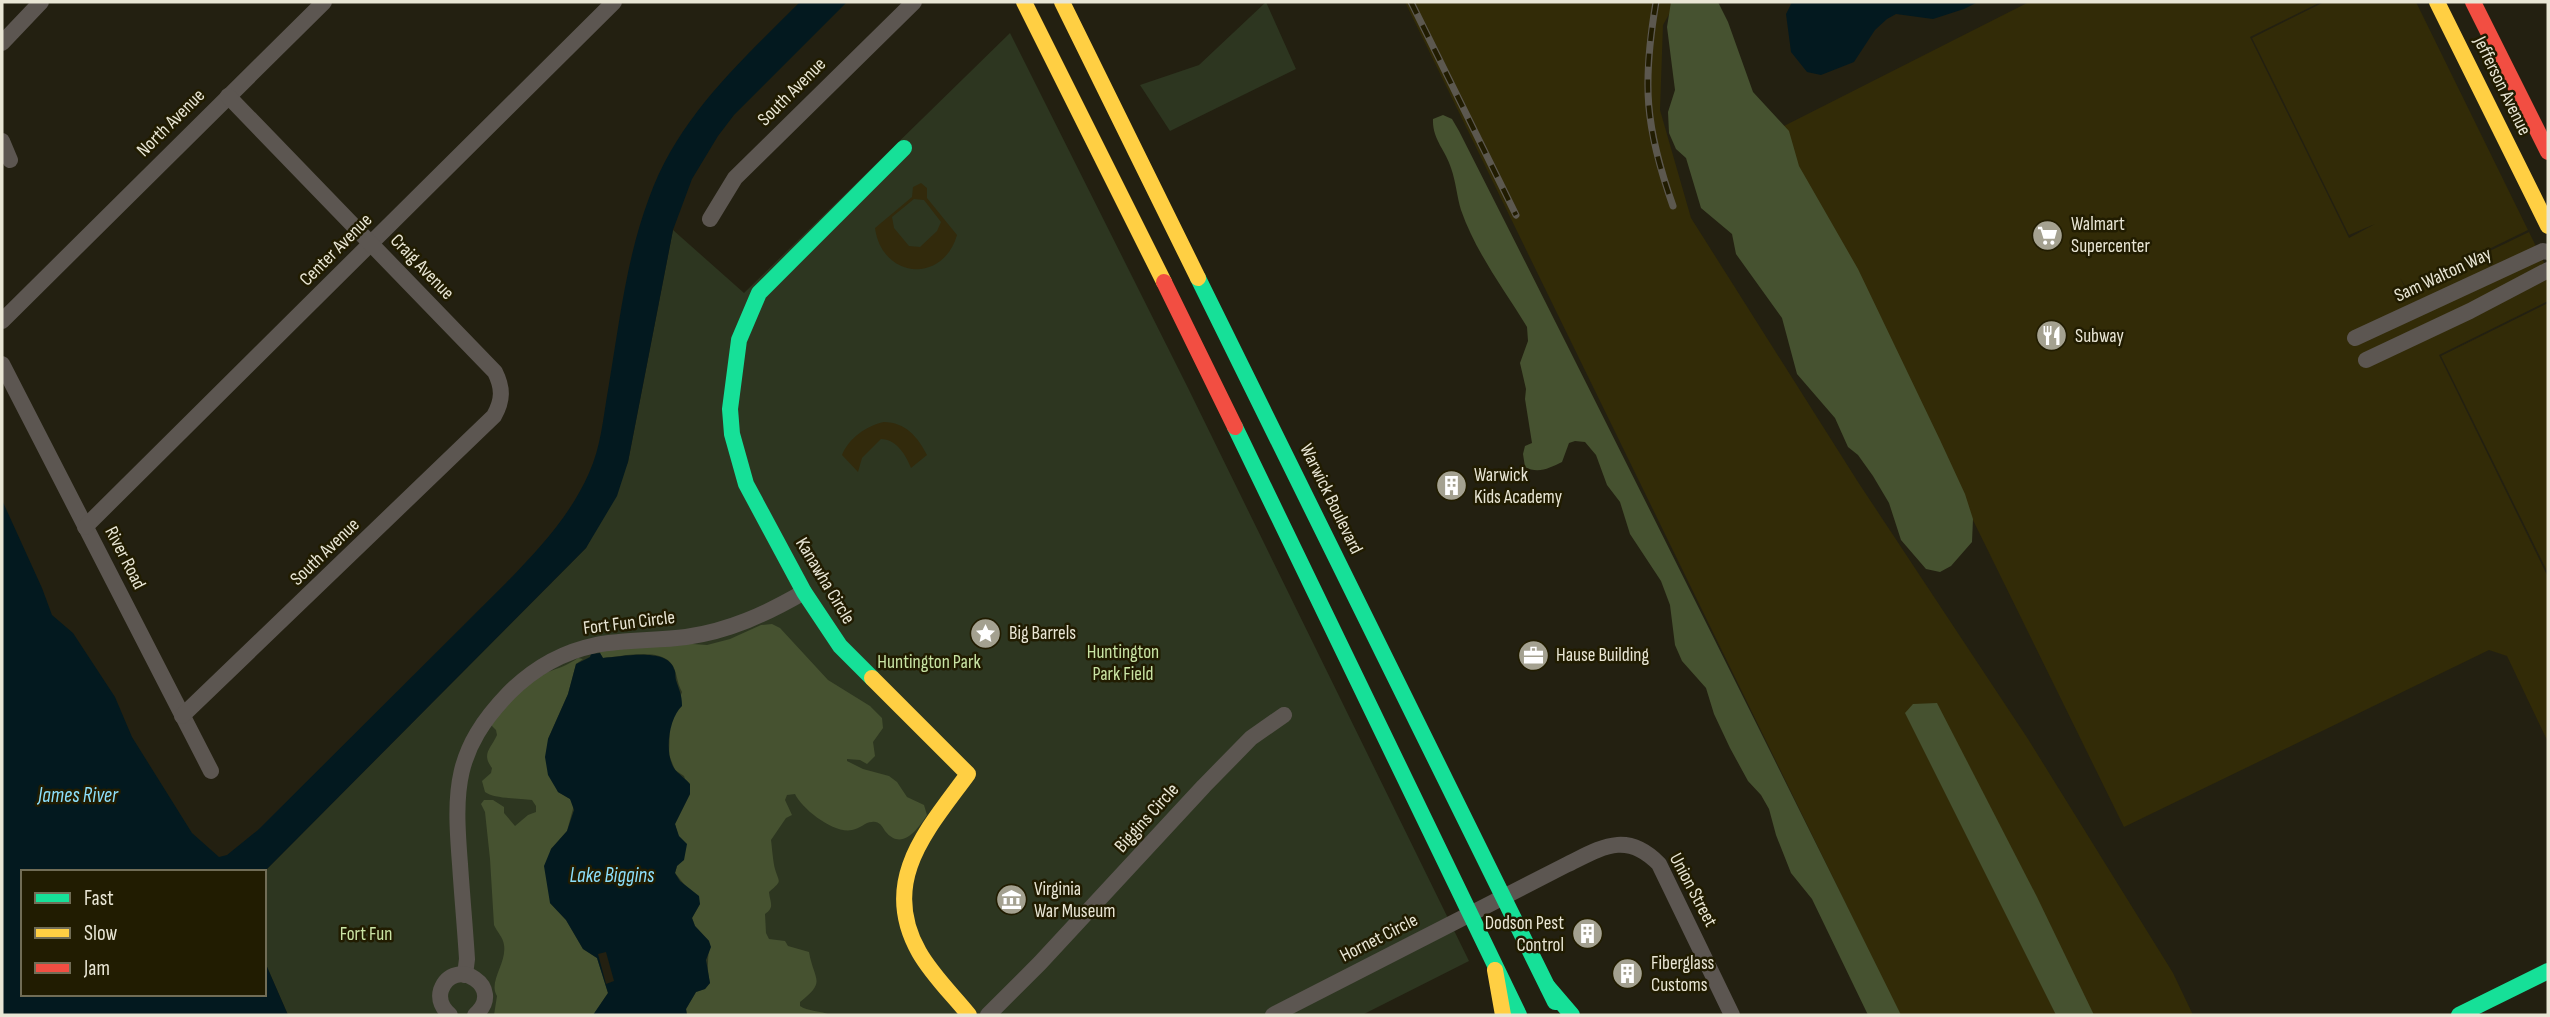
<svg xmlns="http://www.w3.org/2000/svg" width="2550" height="1017" viewBox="0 0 2550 1017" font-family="'Sofia Sans Condensed',sans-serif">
  <rect width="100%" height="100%" fill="#232011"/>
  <g fill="#322b07">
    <path d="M1405 2H1676L1663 25 1660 110 1691 218 1858 482 2028 739 2173 973 2193 1015H1900Z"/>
    <path d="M2029 2H2321L2250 37 2349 238 2375 224 2349 235 2252 38 2324 2H2416L2528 230 2407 289 2400 278 2407 291 2529 232 2548 271V301L2439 355 2548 577V742L2507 656 2489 650 2124 827 1780 128Z"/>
    <path d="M2548 303V573L2441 356Z"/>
  </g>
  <g fill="#2d3620">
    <path d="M1266 2 1296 69 1170 131 1140 85 1199 65Z"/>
    <path d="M1010 33 1188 388 1469 961 1362 1015H288L264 960V872L586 548 628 462 673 230 744 293Z"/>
  </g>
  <g fill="#465230">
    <path d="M1671 2H1718L1728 22 1753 92 1789 131 1799 166 1858 269 1940 440 1965 494 1973 519 1972 542 1951 566 1940 572 1926 569 1901 540 1889 503 1873 476 1858 455 1848 447 1835 418 1797 374 1782 318 1736 254 1732 234 1701 208 1686 158 1676 149 1669 133 1668 112 1675 90 1667 27Z"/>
    <path d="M1443 115 1452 119 1459 131C1608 425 1755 720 1901 1015H1868L1812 899 1791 873 1776 835 1769 809 1761 795 1748 781 1730 748 1714 714 1706 688 1682 661 1675 645 1670 605 1661 581 1630 534 1620 502 1607 485 1596 455 1585 442 1575 441 1569 443 1562 462C1550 468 1538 474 1525 467L1523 454 1525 446 1532 443 1525 399 1526 389 1520 363 1528 341 1527 327C1504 289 1476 253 1461 210 1457 197 1456 182 1451 168 1446 151 1432 139 1433 119Z"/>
    <path d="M772 624 780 628 828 680 870 706 882 718 883 728 873 742 875 756 867 764 860 760 847 759V761L863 769 889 776 897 782 907 797 924 805 927 815C918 829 902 852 885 831 882 826 879 821 872 822 865 822 860 829 852 830 834 834 802 809 795 794L787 795 785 800 792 815 786 818 771 840C772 847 773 862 775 869 779 883 783 880 769 892 770 903 775 907 765 914L766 933 769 939 785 941 788 946 809 952C814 981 827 981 800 1002V1006C807 1011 821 1011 831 1015H687L686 1009 696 992 705 989 710 983C706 967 709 956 709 941L695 926 692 918 700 904 675 873C680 858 679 839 675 824L690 794 684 776 675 770 669 755 670 726 682 692C677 683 677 673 673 666 661 646 622 657 603 658L600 653 601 650 678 643 707 645 730 639 761 625Z"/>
    <path d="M578 658 583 659 576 664 568 694 548 739 558 792 570 799 574 805 567 831 551 849 550 903 566 920 583 949 597 958 608 993 593 1015H494L497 996C488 982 507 963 504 945 503 937 497 932 494 925L490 859 485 812 481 804 484 800H493L504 807V813L515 826 528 815 536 812V806L532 800C519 798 494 799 485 792L482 781 491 773 492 768C481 753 491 749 497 735L496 730 491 725C500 710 530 679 548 672 559 668 568 665 578 658Z"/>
    <path d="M1937 703 2037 897 2094 1015H2056L1905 713 1913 704Z"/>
  </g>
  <g fill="#322a0c" fill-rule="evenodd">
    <path d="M921 183 927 188V198L957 235C943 284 882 279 875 228L912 197 913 187ZM914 199 924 200 941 222 937 231 920 247 909 246 894 228 892 217Z"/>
    <path d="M884 422C905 422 918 437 927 455L911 468C906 455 896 439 881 439L862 458 858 472 842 455C849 438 866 426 884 422Z"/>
  </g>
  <g fill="#03191f">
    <path d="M800 2H847L734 115 718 136 692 179 673 230 628 462 617 496 586 548 264 872H23V994H264V960L288 1015H2V500L42 588 52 615 73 633 115 697 132 737 192 833 219 857 227 855 258 830 506 583C539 549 570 516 589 473 601 447 603 418 608 390 619 326 626 259 649 198 678 117 741 61 800 2Z"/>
    <path d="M1792 2H1978L1964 9 1933 19 1896 14 1887 19 1875 30 1854 62 1821 75 1807 72 1791 52 1786 14Z"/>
    <path d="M600 653 603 658C621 657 667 647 674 669 676 672 675 676 676 680 679 690 682 694 682 706 669 718 664 752 674 768 678 774 685 778 690 784V794L675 824 679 836 687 844 684 860 677 866 675 873 680 881 699 896 700 904 692 918 695 926 709 941 711 947 706 960 710 983 705 989 696 992 686 1009 687 1015H593L608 993 597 958 583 949 566 920 550 903 544 866 551 849 567 831 574 810 570 799 558 792 548 775 545 757 548 739 568 694 576 664 590 657 591 654Z"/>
  </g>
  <path fill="#232011" d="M606 952 614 981 606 984 598 954Z"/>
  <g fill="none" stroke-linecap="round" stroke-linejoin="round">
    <g stroke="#5c5651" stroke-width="16">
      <path d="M2 43 41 2"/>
      <path d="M2 141 10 160"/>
      <path d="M710 219 735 178 914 2"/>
      <path d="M2 321 324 2"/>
      <path d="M2355 338 2543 251 2548 252"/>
      <path d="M2366 360 2470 311 2548 270"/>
      <path d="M2 364 211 771"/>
      <path d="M85 527 614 2"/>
      <path d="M182 716 494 416C503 400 503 388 495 372L228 96"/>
      <path d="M465 975 467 959C465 927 462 895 460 864 454 789 454 750 509 693 533 669 562 652 596 645 625 639 656 641 686 637 729 631 766 614 804 592"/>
      <path d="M450 1015C443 1009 438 1000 441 990 454 954 507 988 475 1015"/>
      <path d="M988 1015 1040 963 1204 786 1251 738 1284 715"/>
      <path d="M1273 1015 1566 865C1601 848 1626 830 1659 864L1732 1015"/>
    </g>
    <g stroke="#16e098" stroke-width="16">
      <path d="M1198 278 1555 1002"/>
      <path d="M1235 427 1519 1015"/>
      <path d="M872 678 840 646 804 592 746 484 732 434 730 409 739 340 759 293 904 148"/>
      <path d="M1548 987 1572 1015"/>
      <path d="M2459 1015 2548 971"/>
    </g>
    <g stroke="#ffcf43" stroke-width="16">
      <path d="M1024 2 1164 282"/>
      <path d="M1062 2 1198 278"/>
      <path d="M2437 2 2548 226"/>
      <path d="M872 678 968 774C927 830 879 881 919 952 932 975 952 994 969 1015"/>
      <path d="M1495 970 1503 1015"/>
    </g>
    <g stroke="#f24e42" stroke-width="16">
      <path d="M2473 2 2548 152"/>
      <path d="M1164 282 1235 427"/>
    </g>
    <defs>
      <g id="rail">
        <path d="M1411 2 1516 215"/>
        <path d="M1656 2C1642 84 1645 127 1673 206"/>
      </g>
    </defs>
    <use href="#rail" stroke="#5c584f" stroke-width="7"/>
    <use href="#rail" stroke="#211c01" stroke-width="4.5" stroke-dasharray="13" stroke-linecap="butt"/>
  </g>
  <defs>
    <symbol id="supermarket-disc" viewBox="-11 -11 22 22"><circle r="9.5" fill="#a4a190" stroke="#211c01"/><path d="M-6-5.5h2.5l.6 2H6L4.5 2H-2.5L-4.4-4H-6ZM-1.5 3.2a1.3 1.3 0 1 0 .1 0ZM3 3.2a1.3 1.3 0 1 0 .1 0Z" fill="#fff"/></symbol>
    <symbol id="restaurant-disc" viewBox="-11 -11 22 22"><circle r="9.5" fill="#a4a190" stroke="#211c01"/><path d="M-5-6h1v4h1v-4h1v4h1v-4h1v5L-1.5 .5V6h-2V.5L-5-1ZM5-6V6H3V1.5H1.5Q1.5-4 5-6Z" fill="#fff"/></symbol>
    <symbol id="building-disc" viewBox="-11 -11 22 22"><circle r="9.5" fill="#a4a190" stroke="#211c01"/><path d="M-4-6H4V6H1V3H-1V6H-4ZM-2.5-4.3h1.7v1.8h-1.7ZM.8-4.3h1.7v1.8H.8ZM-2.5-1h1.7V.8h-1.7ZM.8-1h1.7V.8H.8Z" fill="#fff"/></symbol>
    <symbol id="sight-disc" viewBox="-11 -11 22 22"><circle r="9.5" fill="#a4a190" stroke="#211c01"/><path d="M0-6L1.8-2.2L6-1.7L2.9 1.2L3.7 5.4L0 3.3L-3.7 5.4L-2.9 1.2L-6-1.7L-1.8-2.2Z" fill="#fff"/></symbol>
    <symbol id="office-disc" viewBox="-11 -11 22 22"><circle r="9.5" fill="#a4a190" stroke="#211c01"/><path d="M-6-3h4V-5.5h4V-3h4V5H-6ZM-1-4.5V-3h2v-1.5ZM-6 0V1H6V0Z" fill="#fff"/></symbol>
    <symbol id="museum-disc" viewBox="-11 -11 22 22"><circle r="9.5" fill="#a4a190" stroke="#211c01"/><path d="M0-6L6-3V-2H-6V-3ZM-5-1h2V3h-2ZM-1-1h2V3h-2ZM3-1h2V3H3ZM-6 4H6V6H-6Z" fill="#fff"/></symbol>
  </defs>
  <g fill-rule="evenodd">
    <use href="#supermarket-disc" x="2030" y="218" width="35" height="35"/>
    <use href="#restaurant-disc" x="2034" y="318" width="35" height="35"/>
    <use href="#building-disc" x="1434" y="468" width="35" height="35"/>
    <use href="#sight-disc" x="968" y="616" width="35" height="35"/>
    <use href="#office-disc" x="1516" y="638" width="35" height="35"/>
    <use href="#museum-disc" x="994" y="882" width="35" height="35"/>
    <use href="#building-disc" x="1570" y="916" width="35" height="35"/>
    <use href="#building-disc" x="1610" y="956" width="35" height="35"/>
  </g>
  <g text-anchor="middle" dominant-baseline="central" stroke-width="5" stroke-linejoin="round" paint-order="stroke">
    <g font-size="19" fill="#e9e6d5" stroke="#211c01">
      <text transform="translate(2502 86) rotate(64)">Jefferson Avenue</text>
      <text transform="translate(792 92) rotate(-45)">South Avenue</text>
      <text transform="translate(171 123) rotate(-45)">North Avenue</text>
      <text transform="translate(336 250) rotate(-45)">Center Avenue</text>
      <text transform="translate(422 267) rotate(46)">Craig Avenue</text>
      <text transform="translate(2443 275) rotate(-25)">Sam Walton Way</text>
      <text transform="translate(1331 499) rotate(64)">Warwick Boulevard</text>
      <text transform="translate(325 552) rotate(-44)">South Avenue</text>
      <text transform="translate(125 558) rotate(63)">River Road</text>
      <text transform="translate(825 581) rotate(59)">Kanawha Circle</text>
      <text transform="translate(629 623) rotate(-7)">Fort Fun Circle</text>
      <text transform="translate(1147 818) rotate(-48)">Biggins Circle</text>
      <text transform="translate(1693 890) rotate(62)">Union Street</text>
      <text transform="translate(1379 938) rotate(-27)">Hornet Circle</text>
    </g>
    <g font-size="19" fill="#e9e6d5" stroke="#211c01" text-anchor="start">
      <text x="2071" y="224">Walmart<tspan x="2071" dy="22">Supercenter</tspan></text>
      <text x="2075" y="336">Subway</text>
      <text x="1474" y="475">Warwick<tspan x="1474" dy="22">Kids Academy</tspan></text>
      <text x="1009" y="633">Big Barrels</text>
      <text x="1556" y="655">Hause Building</text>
      <text x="1034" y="889">Virginia<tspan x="1034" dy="22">War Museum</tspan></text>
      <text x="1564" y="923" text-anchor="end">Dodson Pest<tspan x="1564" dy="22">Control</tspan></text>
      <text x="1651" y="963">Fiberglass<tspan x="1651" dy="22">Customs</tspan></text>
    </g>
    <g font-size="19" fill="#c9e4a4" stroke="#211c01">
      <text x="1123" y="652">Huntington<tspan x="1123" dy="22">Park Field</tspan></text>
      <text x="929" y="662">Huntington Park</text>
      <text x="366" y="934">Fort Fun</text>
    </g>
    <g font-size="21" font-style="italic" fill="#8cdffb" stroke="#211c01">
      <text x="78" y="795">James River</text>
      <text x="612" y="875">Lake Biggins</text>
    </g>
  </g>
  <rect width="2550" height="1017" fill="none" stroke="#e9e6d5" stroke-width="7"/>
  <rect x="21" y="870" width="245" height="126" fill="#211c01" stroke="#716d56" stroke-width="2"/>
  <rect x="35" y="893" width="35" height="10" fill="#16e098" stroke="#716d56" stroke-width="2"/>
  <text x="84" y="905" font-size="21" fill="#e9e6d5">Fast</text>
  <rect x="35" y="928" width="35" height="10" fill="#ffcf43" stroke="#716d56" stroke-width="2"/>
  <text x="84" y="940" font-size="21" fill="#e9e6d5">Slow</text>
  <rect x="35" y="963" width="35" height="10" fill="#f24e42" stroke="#716d56" stroke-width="2"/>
  <text x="84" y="975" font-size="21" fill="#e9e6d5">Jam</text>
</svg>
